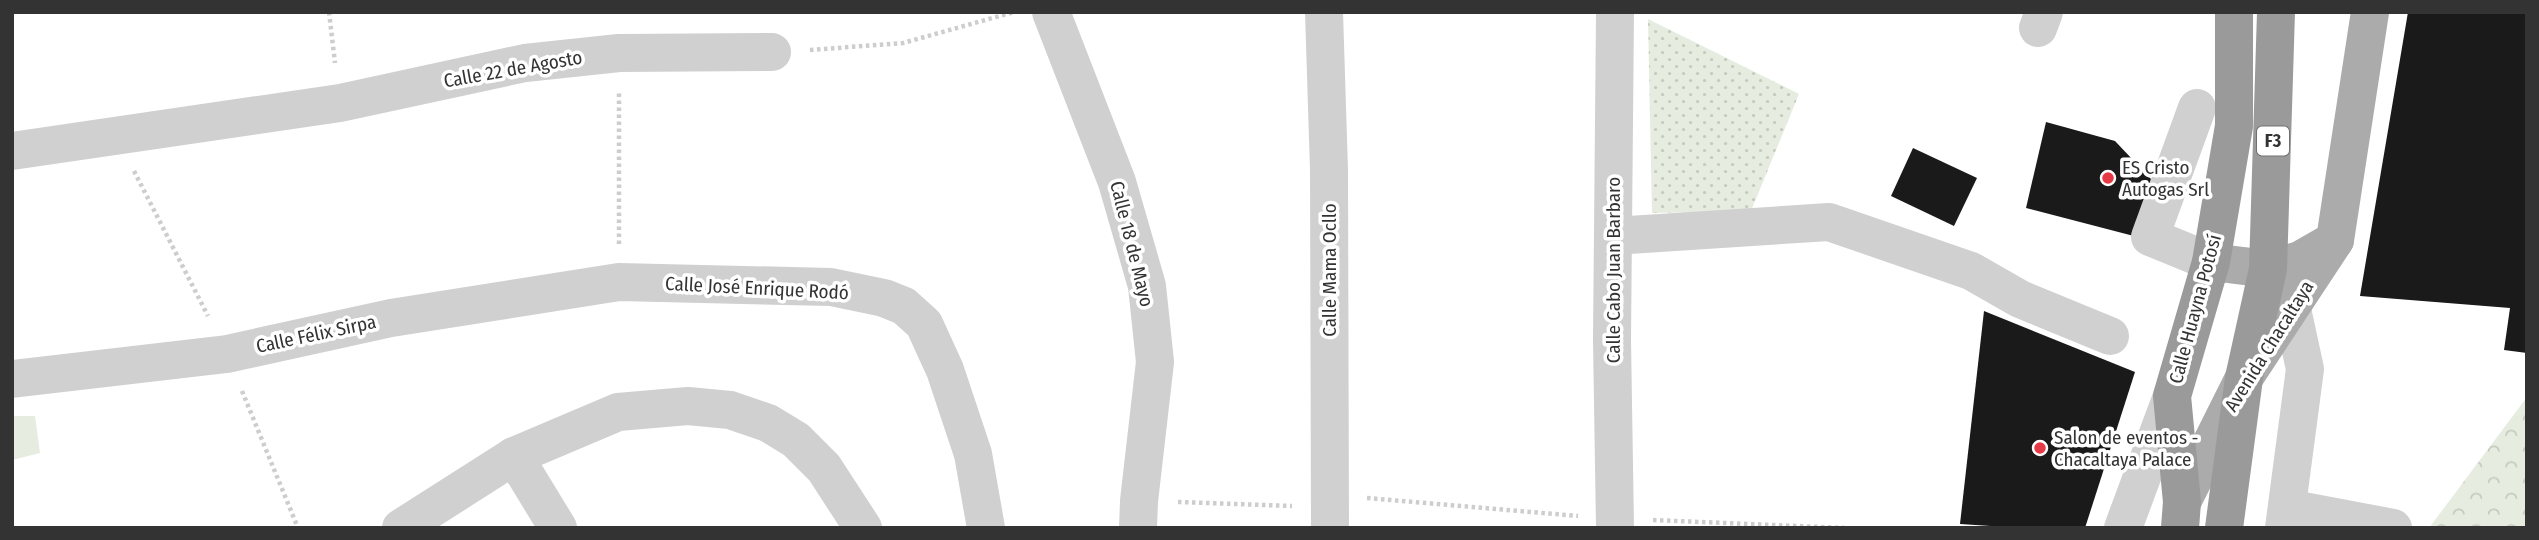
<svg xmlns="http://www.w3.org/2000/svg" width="2539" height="540" viewBox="0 0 2539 540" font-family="'Fira Sans Condensed',sans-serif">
  <defs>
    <pattern id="grass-dots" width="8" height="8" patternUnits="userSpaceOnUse" patternTransform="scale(1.75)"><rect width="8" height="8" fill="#e6ecdf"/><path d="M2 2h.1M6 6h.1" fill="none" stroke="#c6cbc0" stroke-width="1.8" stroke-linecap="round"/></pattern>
    <pattern id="forest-crowns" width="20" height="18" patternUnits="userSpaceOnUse" patternTransform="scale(1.75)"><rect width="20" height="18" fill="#e6ecdf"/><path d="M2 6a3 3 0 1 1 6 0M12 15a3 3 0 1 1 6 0" fill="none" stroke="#c6cbc0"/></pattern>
  </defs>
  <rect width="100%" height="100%" fill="#fff"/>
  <path fill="url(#grass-dots)" d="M1648 19 1799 94 1751 211 1652 213Z"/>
  <path fill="url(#forest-crowns)" d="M2527 397V528H2429Z"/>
  <path fill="#e6ecdf" d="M12 416H35L40 453 12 460Z"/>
  <g fill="#1a1a1a">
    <path d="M2408 12H2527V353L2504 350 2510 308 2360 296Z"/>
    <path d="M2046 122 2115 141 2167 196 2153 241 2026 208Z"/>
    <path d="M1913 148 1977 178 1954 226 1891 196Z"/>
    <path d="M1984 311 2135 372 2085 528H2021L1960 524Z"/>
  </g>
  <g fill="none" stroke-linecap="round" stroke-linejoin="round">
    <g stroke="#cdcdcd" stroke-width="4.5" stroke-dasharray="3.5 3.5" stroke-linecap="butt">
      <path d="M329 12 335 63"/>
      <path d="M810 50 903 43 1014 12"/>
      <path d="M134 171 208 316"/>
      <path d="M619 244V92"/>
      <path d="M242 391 298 528"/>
      <path d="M1367 498 1578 516"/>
      <path d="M1178 502 1292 506"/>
      <path d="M1653 520 1845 528"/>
    </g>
    <g stroke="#d0d0d0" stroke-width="38">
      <path d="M1051 12 1117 182 1147 286 1155 362 1139 501 1138 528"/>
      <path d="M1324 12 1329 170 1330 528"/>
      <path d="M2038 28 2044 12"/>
      <path d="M2197 108 2150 237 2211 262"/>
      <path d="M12 151 340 103 525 63 619 53 772 52"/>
      <path d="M1613 236 1829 222 1971 271 2020 299 2110 336"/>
      <path d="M2278 285 2292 309 2305 369 2284 528"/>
      <path d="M12 379 227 354 391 318 619 282 831 287 884 298 904 306 924 324 945 370 973 454 986 528"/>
      <path d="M514 456 558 528"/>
      <path d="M2287 508 2393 528"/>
      <path d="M401 528 514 456 618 412 688 406 730 410 768 423 796 440 824 468 863 528"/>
      <path d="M1615 528 1612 340 1615 12"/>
      <path d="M2123 528 2172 396"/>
    </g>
    <g stroke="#ababab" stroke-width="38">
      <path d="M2211 262 2268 269 2300 260 2335 240"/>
      <path d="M2182 502 2244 378 2335 240 2370 12"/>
    </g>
    <g stroke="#9a9a9a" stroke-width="38">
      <path d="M2180 528 2182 502 2172 396 2211 262 2234 126V12"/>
      <path d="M2224 528 2244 378 2268 269 2276 12"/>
    </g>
  </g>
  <g fill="#e63946" stroke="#fff" stroke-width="2.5">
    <circle cx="2108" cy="178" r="7"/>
    <circle cx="2040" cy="448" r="7"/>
  </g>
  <g text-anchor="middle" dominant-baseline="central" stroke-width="7" stroke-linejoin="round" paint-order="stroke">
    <rect fill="#fff" stroke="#707070" stroke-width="2" x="2257" y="126.5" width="32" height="29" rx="5"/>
    <g font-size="18" font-weight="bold" fill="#333">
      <text x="2273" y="141">F3</text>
    </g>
    <g font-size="19" fill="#333" stroke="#fff">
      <text transform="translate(513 69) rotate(-10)">Calle 22 de Agosto</text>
      <text transform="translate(1132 244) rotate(76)">Calle 18 de Mayo</text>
      <text transform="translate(1329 270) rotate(-90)">Calle Mama Ocllo</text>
      <text transform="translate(1613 270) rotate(-90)">Calle Cabo Juan Barbaro</text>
      <text transform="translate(757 288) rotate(3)">Calle José Enrique Rodó</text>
      <text transform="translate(2195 309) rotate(-75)">Calle Huayna Potosí</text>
      <text transform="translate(316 334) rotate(-12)">Calle Félix Sirpa</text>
      <text transform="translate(2269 346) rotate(-58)">Avenida Chacaltaya</text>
    </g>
    <g font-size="19" fill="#333" stroke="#fff" text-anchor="start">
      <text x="2122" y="167">ES Cristo<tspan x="2122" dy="22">Autogas Srl</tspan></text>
      <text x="2054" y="437">Salon de eventos -<tspan x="2054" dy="22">Chacaltaya Palace</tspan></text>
    </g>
  </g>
  <rect width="2539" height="540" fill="none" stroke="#333333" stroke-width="28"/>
</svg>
